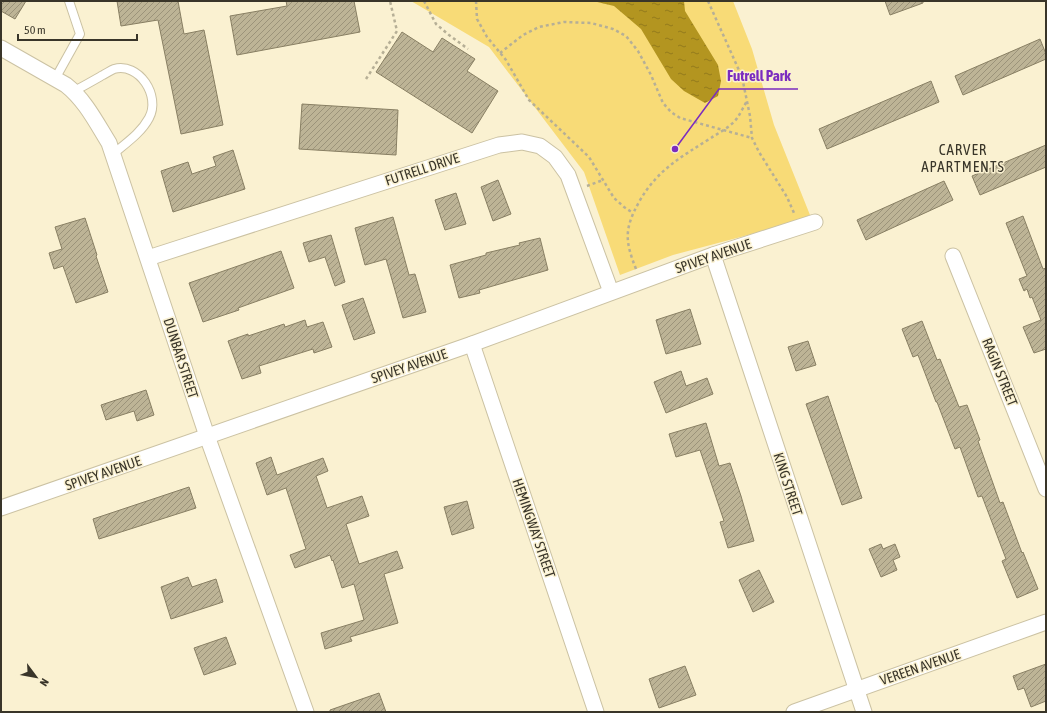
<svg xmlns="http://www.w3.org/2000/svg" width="1047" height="713" viewBox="0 0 1047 713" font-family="'Asap Condensed',sans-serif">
  <defs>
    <pattern id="water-ripples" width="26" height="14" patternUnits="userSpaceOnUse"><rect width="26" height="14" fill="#b39520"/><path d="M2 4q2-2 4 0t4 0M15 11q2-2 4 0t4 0" fill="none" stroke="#937a1c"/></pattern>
    <pattern id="building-hatch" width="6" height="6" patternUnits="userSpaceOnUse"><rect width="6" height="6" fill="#bdb496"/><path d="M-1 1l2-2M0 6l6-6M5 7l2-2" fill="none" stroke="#9b937a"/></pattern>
  </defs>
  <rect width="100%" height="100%" fill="#faf1d1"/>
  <path fill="#f8db77" d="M411 1H733L752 49 774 125 810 215 793 223 673 255 620 275 584 172 489 47Z"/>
  <path fill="url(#water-ripples)" d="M593 1H684L685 11 718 65 721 81 718 96 705 103 684 91 671 79 641 29 614 6Z"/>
  <g fill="url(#building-hatch)" stroke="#887f63">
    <path d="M1 1H26L15 19 1 11Z"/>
    <path d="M117 1H178L184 34 204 30 223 125 181 134 158 20 121 26Z"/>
    <path d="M286 1H354L360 32 237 55 230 16 287 6Z"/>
    <path d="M885 1H923V3L890 15Z"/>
    <path d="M402 32 433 52 442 38 475 59 467 71 498 91 472 133 376 72Z"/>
    <path d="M1040 39 1046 54V59L963 95 955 76Z"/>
    <path d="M931 81 939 102 827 149 819 129Z"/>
    <path d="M302 104 398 110 396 155 299 149Z"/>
    <path d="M1046 145V167L980 195 972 176Z"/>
    <path d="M233 150 245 189 173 212 161 171 188 162 192 174 216 166 213 157Z"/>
    <path d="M498 180 511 214 493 221 481 187Z"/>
    <path d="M944 181 953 200 866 240 857 220Z"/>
    <path d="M456 193 466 224 445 230 435 200Z"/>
    <path d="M1023 216 1043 269 1046 268V349L1034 353 1023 327 1041 320 1032 297 1030 298 1027 289 1024 291 1019 279 1027 276 1006 223Z"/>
    <path d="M393 217 409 275 415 274 426 312 403 318 386 259 365 265 355 228Z"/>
    <path d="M85 218 97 255 96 256 108 292 76 303 63 266 54 269 49 253 62 249 55 227Z"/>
    <path d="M331 235 345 282 335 286 325 257 309 262 303 243Z"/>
    <path d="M540 238 548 270 479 290 480 293 459 298 450 265 486 255V253L520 245 519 243Z"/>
    <path d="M281 251 294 288 238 308 239 310 203 322 189 283Z"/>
    <path d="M363 298 375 333 354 340 342 305Z"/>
    <path d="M690 309 701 344 666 354 656 320Z"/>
    <path d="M305 320 307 327 323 322 332 347 314 353 313 349 259 366 261 373 242 379 228 341 248 334V336L284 324 285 327Z"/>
    <path d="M922 321 937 360 940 359 959 407 967 405 980 440 978 441 1000 503 1003 502 1022 553 1023 552 1038 589 1017 598 1002 561 1006 559 982 496 978 497 960 447 955 449 937 402H936L918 355 913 357 902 329Z"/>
    <path d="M808 341 816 365 796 371 788 347Z"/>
    <path d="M681 371 686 386 707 378 713 394 666 413 654 382Z"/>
    <path d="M146 390 154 415 137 421 134 411 106 420 101 405Z"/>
    <path d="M828 396 862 498 842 505 806 404Z"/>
    <path d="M706 423 719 466 730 463 741 496 754 541 728 548 720 522 724 521 700 450 676 457 669 434Z"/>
    <path d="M271 457 277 475 323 458 328 471 316 476 327 508 362 496 369 516 346 524 359 564 397 551 403 568 384 574 398 623 350 637 352 641 325 649 321 633 364 620 354 584 342 588 333 560 332 561 330 555 295 568 290 555 306 549 286 488 267 495 256 463Z"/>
    <path d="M189 487 196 508 99 539 93 519Z"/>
    <path d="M467 501 474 528 452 535 444 507Z"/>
    <path d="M881 544 883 549 895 544 900 557 893 560 897 570 881 577 869 549Z"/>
    <path d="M759 570 774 602 753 612 739 580Z"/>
    <path d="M188 577 192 587 216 579 223 602 171 619 161 587Z"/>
    <path d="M226 637 236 664 204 675 194 648Z"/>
    <path d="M1046 664V701L1031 707 1024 688 1018 690 1013 676Z"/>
    <path d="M685 666 696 695 659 708 649 679Z"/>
    <path d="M379 693 386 712H330V710Z"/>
  </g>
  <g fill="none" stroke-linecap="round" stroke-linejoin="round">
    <defs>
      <g id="lane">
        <path d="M55 79 80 34 69 1"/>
        <path d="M74 91C84 86 94 80 103 75 107 73 111 70 114 69 139 62 161 96 149 118 141 133 126 143 113 154"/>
      </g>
      <g id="street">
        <path d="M1 48 66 85C85 100 96 122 109 143L207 436 306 712"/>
        <path d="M713 255 864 712"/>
        <path d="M953 256 1046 489"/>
        <path d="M148 258 499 145 522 142 540 146 555 157 568 175 611 292"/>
        <path d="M472 344 596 712"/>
        <path d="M1 508 472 344 713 255 815 222"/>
        <path d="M794 712 1046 622"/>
      </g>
    </defs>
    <use href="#lane" stroke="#cbc2a3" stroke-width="10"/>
    <use href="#street" stroke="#cbc2a3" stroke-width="17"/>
    <g stroke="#b6af96" stroke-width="2.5" stroke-dasharray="3 3" stroke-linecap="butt">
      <path d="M424 1 436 24 449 35 468 49"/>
      <path d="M476 1 477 19 487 37 506 60 529 100 589 157 614 198 624 207 633 213"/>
      <path d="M708 1 742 77 750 116 752 138 759 152 787 197 794 213"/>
      <path d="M500 53 523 35 539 27 564 22 591 23 613 29 626 36 638 51 651 75 663 103 671 112 680 118 752 138"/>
      <path d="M366 79 397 31 390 1"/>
      <path d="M587 186 603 180"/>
      <path d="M636 269C625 241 624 229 639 202 657 170 681 157 711 138 720 132 732 126 738 117 741 112 744 106 747 101"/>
    </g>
    <use href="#lane" stroke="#fff" stroke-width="8"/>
    <use href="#street" stroke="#fff" stroke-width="15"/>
  </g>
  <g text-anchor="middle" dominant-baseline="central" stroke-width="3" stroke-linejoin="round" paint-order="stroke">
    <g font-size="14" fill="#393529" stroke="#faf1d1">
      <text transform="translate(422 169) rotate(-18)">FUTRELL DRIVE</text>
      <text transform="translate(713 256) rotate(-19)">SPIVEY AVENUE</text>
      <text transform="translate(181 358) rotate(72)">DUNBAR STREET</text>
      <text transform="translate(409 366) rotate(-19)">SPIVEY AVENUE</text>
      <text transform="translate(1000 372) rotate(68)">RAGIN STREET</text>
      <text transform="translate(103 473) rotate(-19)">SPIVEY AVENUE</text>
      <text transform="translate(788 484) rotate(72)">KING STREET</text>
      <text transform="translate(534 528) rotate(71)">HEMINGWAY STREET</text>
      <text transform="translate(920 667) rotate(-19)">VEREEN AVENUE</text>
    </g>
    <g font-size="15" letter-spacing="1" fill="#393529" stroke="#faf1d1">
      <text x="963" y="149">CARVER<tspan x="963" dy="17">APARTMENTS</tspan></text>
    </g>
  </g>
  <path fill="none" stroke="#7b2cbf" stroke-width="1.5" d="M675 149L719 89H798"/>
  <circle fill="#7b2cbf" stroke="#faf1d1" stroke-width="1.5" cx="675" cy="149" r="4"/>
  <g font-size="15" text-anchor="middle" font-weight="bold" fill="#7b2cbf" stroke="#faf1d1" stroke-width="3" stroke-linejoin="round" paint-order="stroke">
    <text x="759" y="81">Futrell Park</text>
  </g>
  <rect width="1047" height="713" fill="none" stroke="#393529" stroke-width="4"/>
  <g transform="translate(36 677) rotate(122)" stroke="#faf1d1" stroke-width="3" paint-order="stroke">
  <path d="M0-3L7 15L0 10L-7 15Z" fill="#393529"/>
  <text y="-6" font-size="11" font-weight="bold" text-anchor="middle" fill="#393529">N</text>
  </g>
  <path d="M18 34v6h119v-6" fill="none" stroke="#393529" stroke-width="2"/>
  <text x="24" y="34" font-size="12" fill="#393529" stroke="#faf1d1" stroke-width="3" paint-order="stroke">50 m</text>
</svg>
